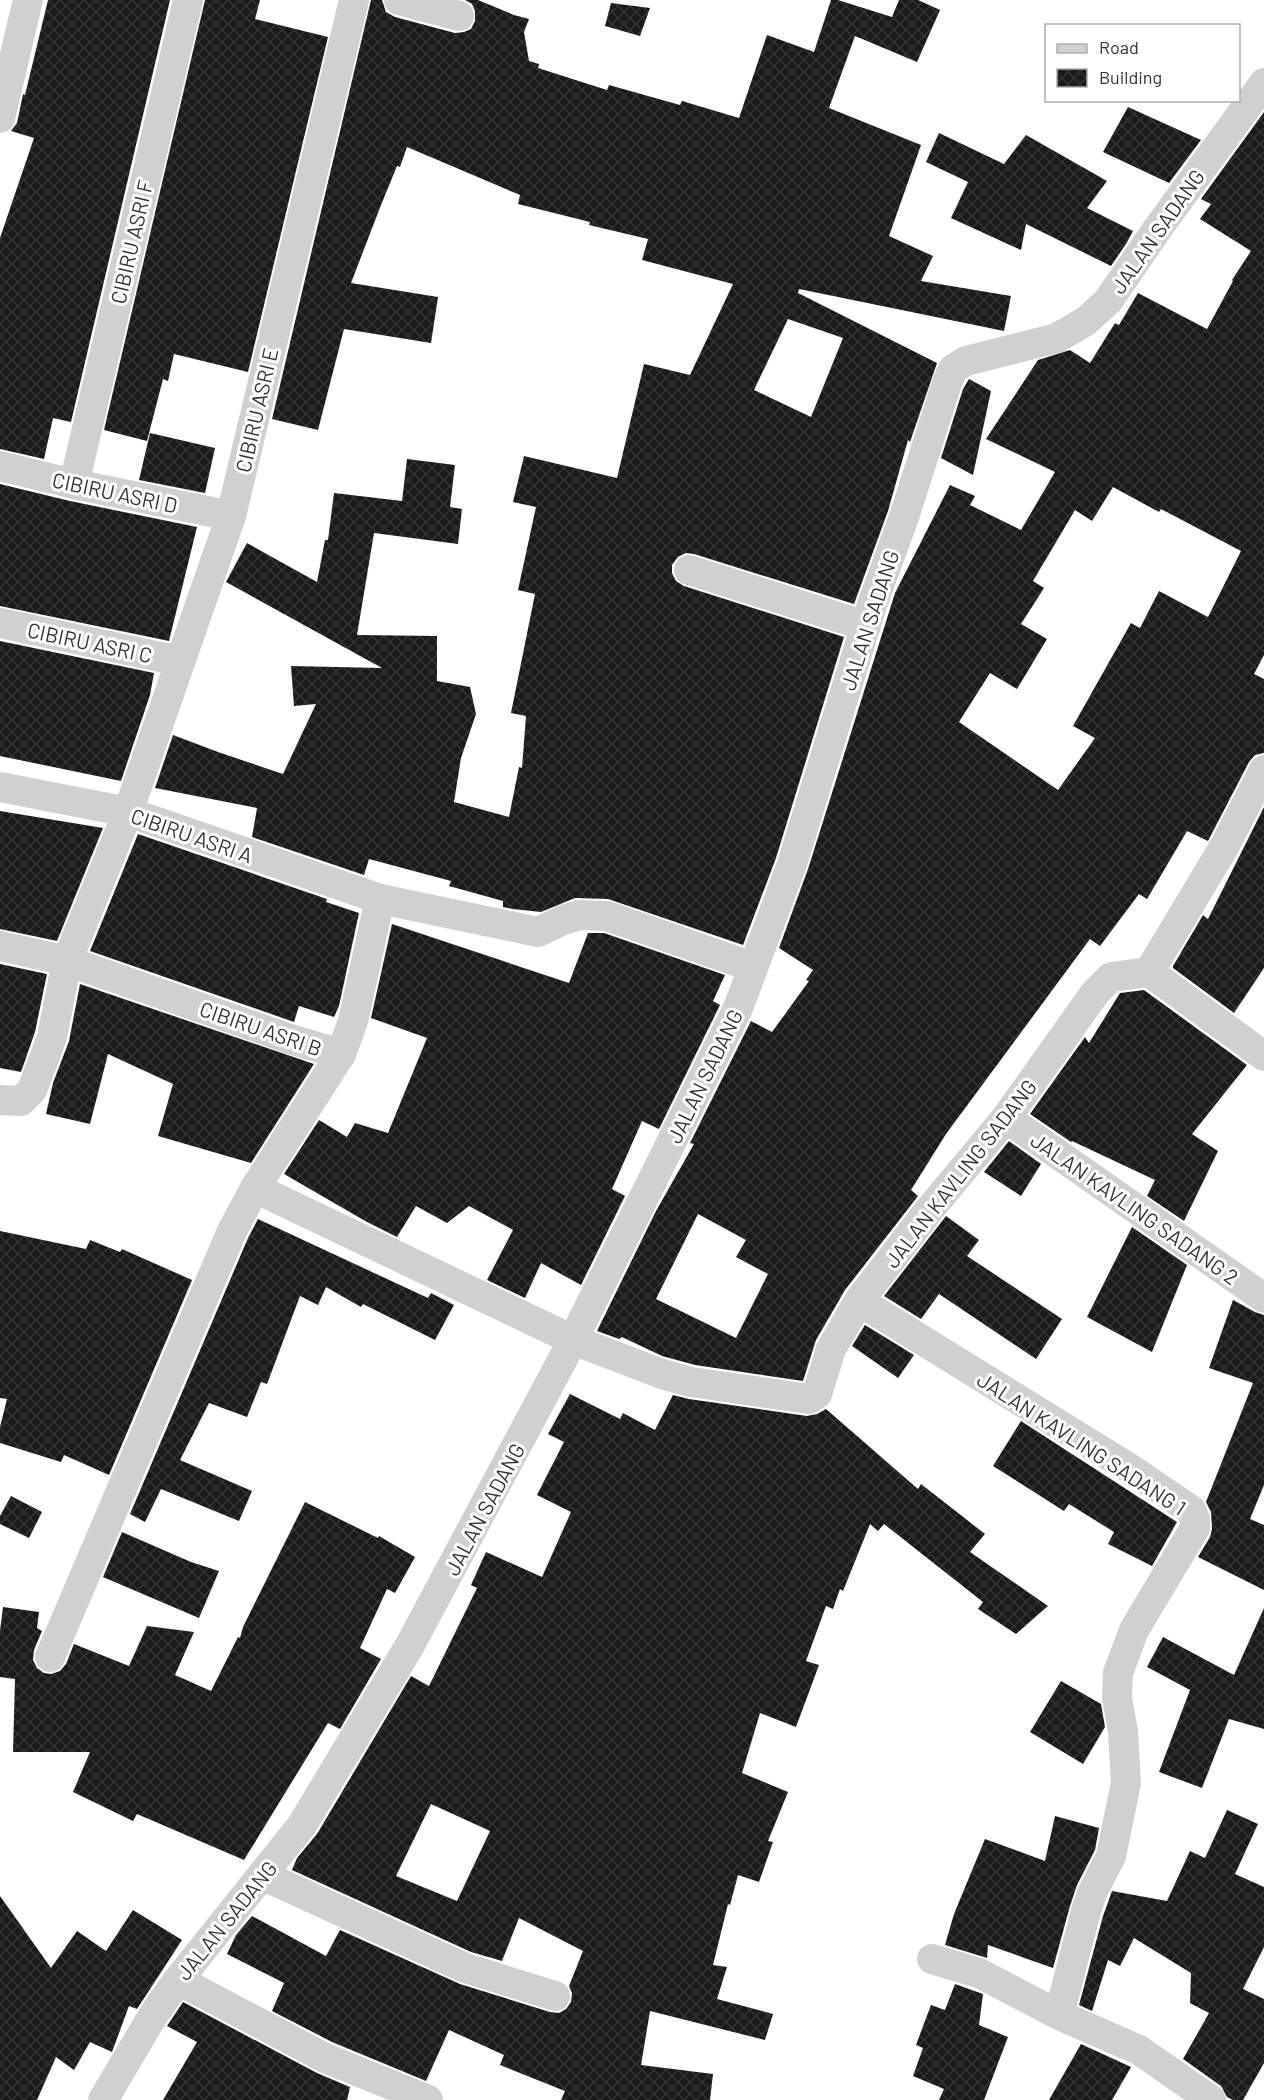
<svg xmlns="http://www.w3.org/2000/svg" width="1264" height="2100" viewBox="0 0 1264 2100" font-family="Barlow,sans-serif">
  <defs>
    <pattern id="building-cross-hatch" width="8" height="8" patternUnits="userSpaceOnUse" patternTransform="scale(1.5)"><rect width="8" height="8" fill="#1a1a1a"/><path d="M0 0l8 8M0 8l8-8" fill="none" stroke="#333"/></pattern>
  </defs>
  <rect width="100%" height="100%" fill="#fff"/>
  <g fill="url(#building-cross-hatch)" fill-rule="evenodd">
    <path d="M48 0H170L71 422 53 418 44 459 0 449V238L34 138 11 131 17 123 23 94 25 95Z"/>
    <path d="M205 0H260L255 19 328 37 248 372 174 354 168 381 163 379 147 441 104 430Z"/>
    <path d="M371 0H382L386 12 395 17 455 33 464 32 471 29 475 21V11L472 4 465 0H478L514 15 529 19 524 32 529 61 539 64 538 68 607 90 609 85 680 105 682 101 739 118 767 35 814 52 831 0H838L892 17 899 0H918L940 10 917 62 855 36 829 108 921 145 889 236 933 256 921 281 1011 296 1004 331 799 289 798 293 937 363 910 442 908 440 888 511 854 604 694 554 686 553 678 557 672 565V573L676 581 684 586 844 637 776 858 743 945 608 899 575 898 541 912 513 909 503 907V901L449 886 451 881 369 859 364 875 252 837 257 808 155 788 173 735 218 752 283 774 316 704 294 706 291 666 382 668 226 582 247 543 317 582 325 540H328L334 493 402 501 407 459 455 465 450 507 462 509 458 544 374 533 357 635 437 636V681L470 687 476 714 461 758 454 802 509 817 519 767 522 768 526 716 511 713 535 594 518 590 536 507 513 502 524 456 617 478 644 364 690 375 733 284 642 260 648 239 589 225 590 222 518 204 520 195 407 147 400 167 397 166 381 205 351 283 438 297 431 343 344 329 318 430 272 419ZM788 319 843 338 811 417 754 390Z"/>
    <path d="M611 3 650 8 640 36 605 26Z"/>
    <path d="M1128 107 1201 140 1169 183 1103 152Z"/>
    <path d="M1264 112V655L1254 674 1264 679V753L1255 755 1249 762 1208 841 1187 831 1147 899 1139 894 1100 946 1090 939 946 1134 911 1190 918 1196 845 1290 816 1340 803 1381 695 1365 662 1356 622 1337 619 1339 597 1331 656 1211 694 1144 690 1143 751 1021 772 1032 809 981 806 980 813 970 779 948 808 869 895 593 950 485 975 496 970 505 1021 530 1055 472 986 439 1038 360 1070 350 1090 363 1115 323 1119 325 1138 293 1207 329 1233 281 1232 280 1251 251 1200 219 1211 204 1201 199ZM1113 487 1159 512 1161 509 1241 551 1208 617 1159 591 1140 628 1131 623 1073 726 1095 738 1058 790 959 722 990 673 1017 689 1047 639 1021 624 1044 588 1033 581 1075 510 1092 521ZM698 1214 746 1240 736 1257 768 1274 736 1338 656 1299Z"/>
    <path d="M939 133 1004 164 1026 135 1107 181 1087 208 1133 231 1126 244 1111 266 1026 224 1021 250 951 218 968 182 926 162Z"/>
    <path d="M969 379 991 391 973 475 941 458 963 389Z"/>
    <path d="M150 433 215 448 205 493 139 480Z"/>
    <path d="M0 484 70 501 197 527 169 641 0 606Z"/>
    <path d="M0 641 154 673 150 695 121 781 0 756Z"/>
    <path d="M1264 807V968L1234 1013 1173 968V966L1203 915 1208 919Z"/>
    <path d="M0 811 103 828 57 941 0 929Z"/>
    <path d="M138 834 327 899 326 902 359 913 339 1006 334 1017 299 1006 294 1022 90 951Z"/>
    <path d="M392 924 569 983 588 933H604L725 975 713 1001 720 1005 659 1129 642 1121 612 1189 625 1196 581 1285 541 1263 525 1298 487 1280 513 1230 469 1206 447 1223 416 1206 397 1237 367 1222 284 1174 319 1120 347 1137 355 1123 388 1133 427 1038 371 1018Z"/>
    <path d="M0 964 47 974 35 1032 21 1072 0 1068Z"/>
    <path d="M80 984 314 1064 251 1163 158 1136 173 1084 108 1054 90 1124 46 1114 53 1083 69 1041Z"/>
    <path d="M1144 990 1247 1065 1192 1134 1218 1151 1184 1221 1147 1196 1155 1180 1072 1141 1071 1142 1030 1114 1085 1037 1089 1043 1120 993Z"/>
    <path d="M1009 1141 1041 1164 1021 1196 984 1172Z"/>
    <path d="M946 1216 979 1240 967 1256 1062 1319 1036 1359 939 1294 921 1319 884 1296Z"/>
    <path d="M258 1219 428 1298 431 1293 454 1305 435 1340 363 1304 361 1307 326 1287 318 1305 300 1296 267 1384 261 1382 247 1417 209 1403 180 1460 252 1491 239 1521 161 1489 145 1522 130 1514 248 1238Z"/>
    <path d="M1132 1227 1187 1265 1152 1352 1087 1317Z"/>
    <path d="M0 1231 86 1249 90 1240 120 1252 122 1249 192 1280 109 1475 64 1455 61 1462 0 1443V1427L7 1399 0 1398Z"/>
    <path d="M1233 1300 1255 1312 1264 1315V1485L1250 1519 1264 1525V1590L1198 1557 1210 1537 1212 1529 1211 1512 1206 1502 1253 1383 1209 1368Z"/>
    <path d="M865 1325 914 1355 898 1378 852 1346Z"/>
    <path d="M570 1394 620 1419 623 1413 655 1430 673 1395 689 1399 807 1416 817 1414 826 1409 918 1489 921 1484 985 1534 970 1552 1048 1606 1016 1634 978 1609 983 1602 884 1524 878 1531 870 1524 843 1591 840 1589 833 1609 826 1606 806 1661 819 1665 796 1727 760 1713 742 1773 788 1792 768 1841 773 1842 759 1882 738 1875 730 1905 728 1904 713 1965 727 1967 717 1999 773 2014 765 2040 650 2011 641 2065 713 2074 710 2100H561L565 2091 500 2065 504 2055 449 2030 426 2081 332 2042 272 2011 284 1983 227 1954 236 1935 252 1916 326 1956 340 1930 460 1984 550 2012 559 2013 566 2009 571 2002 572 1993 569 1986 583 1951 519 1918 502 1961 471 1952 292 1870 297 1858 317 1834 411 1676 429 1686 477 1588 471 1585 486 1552 542 1577 571 1512 537 1495 564 1442 548 1434ZM431 1804 490 1831 457 1901 396 1876Z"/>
    <path d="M1021 1421 1177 1522 1152 1566 1108 1544 1114 1532 1069 1504 1064 1511 993 1466Z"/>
    <path d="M11 1496 42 1512 29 1538 0 1524V1516Z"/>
    <path d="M305 1502 378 1538 379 1536 415 1557 395 1593 387 1589 360 1648 381 1659 340 1729 328 1723 244 1860 137 1814 133 1821 73 1792 90 1752H13L15 1679 0 1677V1631L3 1607 39 1612 37 1628 42 1631 34 1650 33 1660 37 1668 44 1673 51 1674 60 1671 66 1664 74 1644 129 1666 147 1626 194 1632 175 1675 211 1691 238 1637 240 1638 243 1627Z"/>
    <path d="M122 1532 191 1562 219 1571 199 1618 103 1577Z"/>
    <path d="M1264 1608V1729L1229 1719 1202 1788 1159 1772 1190 1690 1147 1667 1163 1637 1234 1675Z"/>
    <path d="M1061 1681 1101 1704 1105 1727 1083 1764 1030 1732Z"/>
    <path d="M1227 1810 1258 1824 1235 1874 1264 1887V1947L1243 1989 1264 1999V2063L1243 2100H1233L1227 2097 1221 2086 1183 2059 1209 2013 1190 2003 1191 1973 1134 1938 1120 1966 1108 1960 1092 2011 1079 2005 1103 1916 1112 1891 1167 1901 1190 1851 1205 1858Z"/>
    <path d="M1055 1816 1099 1828 1095 1850 1077 1885 1070 1906 1053 1968 988 1945 987 1958 945 1945 954 1914 985 1839 1045 1861Z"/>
    <path d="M0 1896 51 1968 77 1931 106 1951 133 1910 182 1940 137 2009 129 2006 112 2052 90 2042 74 2070 56 2057 37 2100H0Z"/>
    <path d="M955 1984 983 1994 979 2025 1008 2037 984 2100H939L944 2089 913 2076 923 2048 916 2045 931 2005 945 2010Z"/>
    <path d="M183 2002 317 2073 350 2087 347 2100H163L197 2042 167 2026Z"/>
    <path d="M1081 2044 1131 2067 1112 2100H1049Z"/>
  </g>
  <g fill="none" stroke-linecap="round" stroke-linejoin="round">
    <g stroke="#d0d0d0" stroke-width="30">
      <path d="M399 0 459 16"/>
      <path d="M0 118 28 0"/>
      <path d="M0 466 74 484 231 516"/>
      <path d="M74 484 188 0"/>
      <path d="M689 570 866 626"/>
      <path d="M0 623 179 661"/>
      <path d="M0 787 128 812 380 899 538 932 563 920 580 915 607 916 753 967"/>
      <path d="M0 946 67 961 293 1040 341 1054 255 1188 232 1231 50 1657"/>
      <path d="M1149 972 1264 1056"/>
      <path d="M341 1054 353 1021 380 899"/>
      <path d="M0 1100 21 1101 32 1090 52 1037 67 961 128 812 231 516 354 0"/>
      <path d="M1006 1118 1264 1298"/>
      <path d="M255 1188 573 1340 662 1374 691 1382 809 1399 817 1394 831 1349 859 1301 930 1209 1006 1118 1095 993 1111 977 1149 972 1224 847 1264 770"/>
      <path d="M859 1301 1126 1466 1191 1510 1195 1519V1528L1134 1630 1118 1673 1117 1698 1123 1732 1126 1783 1111 1856 1092 1893 1086 1911 1059 2015"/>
      <path d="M262 1875 465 1968 555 1996"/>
      <path d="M932 1959 979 1973 1059 2015 1139 2050 1211 2100"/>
      <path d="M178 1980 325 2058 428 2100"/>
      <path d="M103 2100 154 2014 178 1980 302 1825 410 1645 573 1340 738 1008 792 864 873 602 904 517 947 383 953 369 966 361 1057 338 1086 321 1108 301 1158 228 1264 83"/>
    </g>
  </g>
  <g text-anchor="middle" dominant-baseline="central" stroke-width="6" stroke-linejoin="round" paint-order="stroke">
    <g font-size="21" fill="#333" stroke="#fff">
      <text transform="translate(1157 231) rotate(-55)">JALAN SADANG</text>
      <text transform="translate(131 242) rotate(-77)">CIBIRU ASRI F</text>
      <text transform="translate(256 410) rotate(-77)">CIBIRU ASRI E</text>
      <text transform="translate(115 492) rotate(12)">CIBIRU ASRI D</text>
      <text transform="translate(869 620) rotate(-72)">JALAN SADANG</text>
      <text transform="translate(90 642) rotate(12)">CIBIRU ASRI C</text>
      <text transform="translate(192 835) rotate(19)">CIBIRU ASRI A</text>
      <text transform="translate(261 1028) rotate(19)">CIBIRU ASRI B</text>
      <text transform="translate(704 1076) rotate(-64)">JALAN SADANG</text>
      <text transform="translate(960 1173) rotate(-52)">JALAN KAVLING SADANG</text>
      <text transform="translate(1135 1208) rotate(35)">JALAN KAVLING SADANG 2</text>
      <text transform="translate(1082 1443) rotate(33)">JALAN KAVLING SADANG 1</text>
      <text transform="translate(484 1509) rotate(-62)">JALAN SADANG</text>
      <text transform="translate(226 1920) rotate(-51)">JALAN SADANG</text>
    </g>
  </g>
  <rect x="1045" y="24" width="195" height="78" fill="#ffffff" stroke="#adadad" stroke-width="1.5"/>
  <rect x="1057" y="44" width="30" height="9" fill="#d0d0d0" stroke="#adadad" stroke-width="1.5"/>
  <text x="1099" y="54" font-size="18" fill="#333333">Road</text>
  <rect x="1057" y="69" width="30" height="18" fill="url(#building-cross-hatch)" stroke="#adadad" stroke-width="1.5"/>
  <text x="1099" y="84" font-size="18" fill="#333333">Building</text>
</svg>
